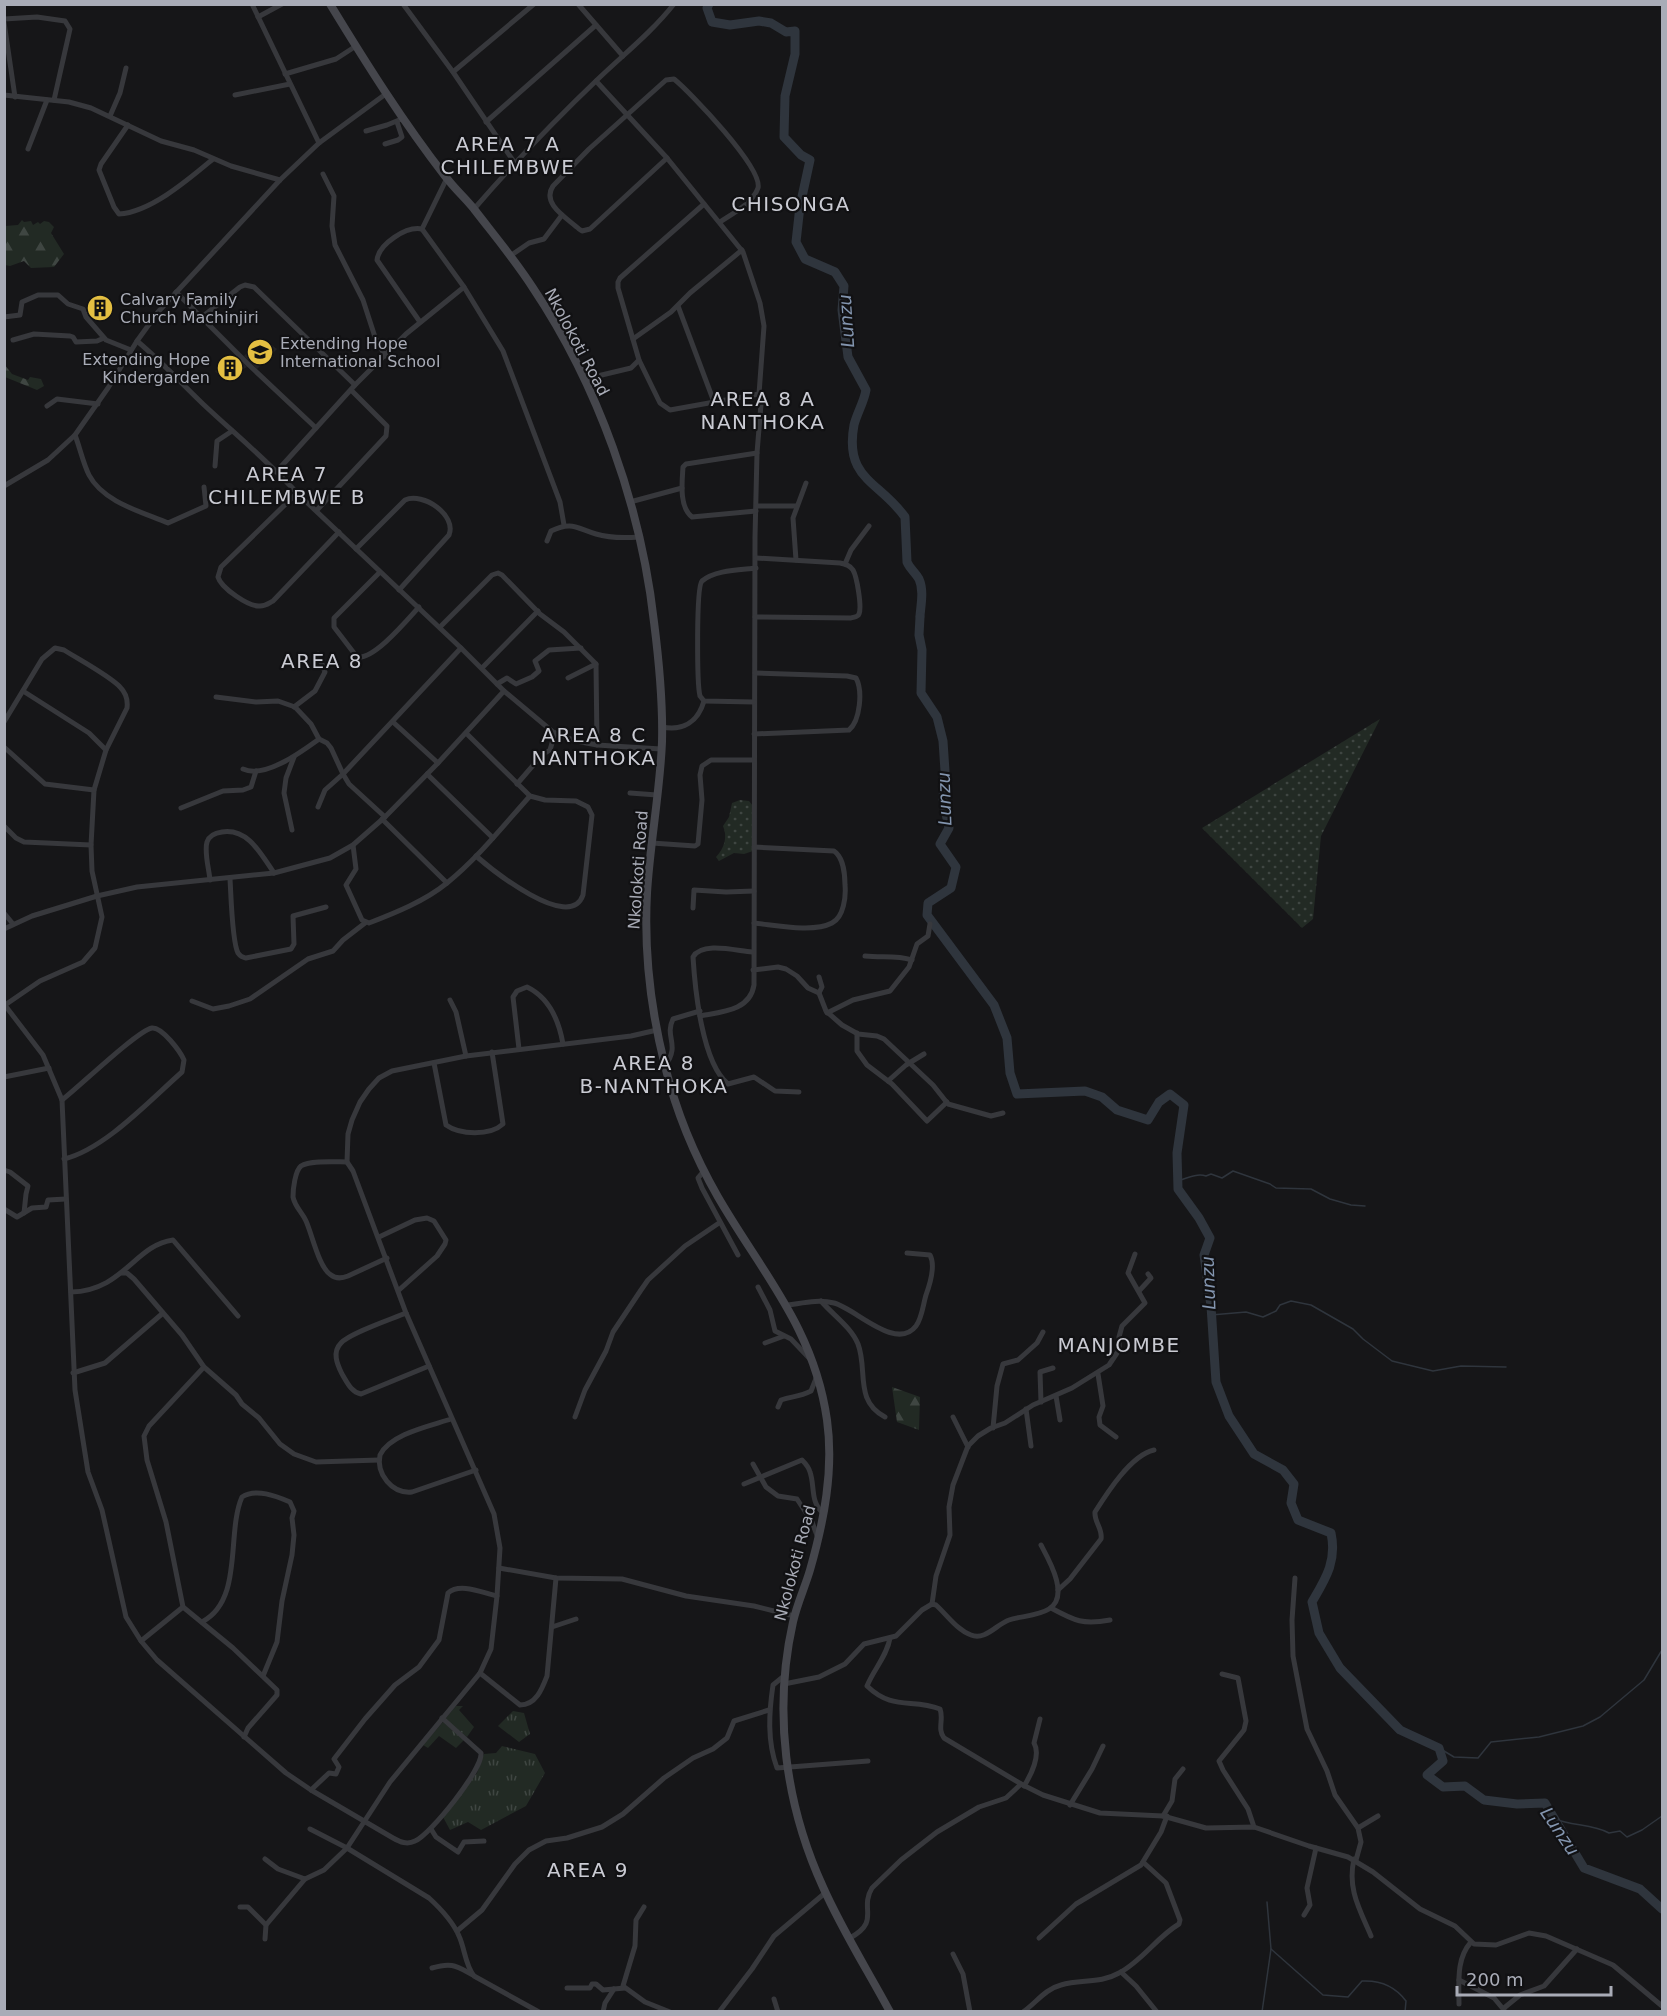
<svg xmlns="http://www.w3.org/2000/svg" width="1667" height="2016" viewBox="0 0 1667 2016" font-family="'DejaVu Sans',sans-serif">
  <defs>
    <pattern id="grass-dots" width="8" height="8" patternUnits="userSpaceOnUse" patternTransform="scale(1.5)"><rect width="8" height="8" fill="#222a24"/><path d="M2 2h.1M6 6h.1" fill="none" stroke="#3f4642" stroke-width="1.8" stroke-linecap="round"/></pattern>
    <pattern id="forest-firs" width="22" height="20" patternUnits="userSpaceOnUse" patternTransform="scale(1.5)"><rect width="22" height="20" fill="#222a24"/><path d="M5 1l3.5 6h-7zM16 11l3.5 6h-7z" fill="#3f4642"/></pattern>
    <pattern id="park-tufts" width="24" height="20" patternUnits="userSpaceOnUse" patternTransform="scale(1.5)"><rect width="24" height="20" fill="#222a24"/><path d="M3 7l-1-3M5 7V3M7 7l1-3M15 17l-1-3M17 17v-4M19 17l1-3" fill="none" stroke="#3f4642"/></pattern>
  </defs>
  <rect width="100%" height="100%" fill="#161618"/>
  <g fill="#222225">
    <path d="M262 338 277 349 257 369 244 356Z"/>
    <path d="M239 358 247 367 224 380 215 371Z"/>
  </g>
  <g fill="url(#grass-dots)">
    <path d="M1380 719 1321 836 1313 919 1302 928 1202 828Z"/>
    <path d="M740 800 749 801 753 806V851L744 854 734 853 719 861 716 857C724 849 728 837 723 826L729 817 732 803Z"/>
  </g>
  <g fill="url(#forest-firs)">
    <path d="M22 220 24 222 31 221 33 225 38 222 40 224 44 221 49 222 54 227 51 233 64 254 54 267 31 268 24 261 10 266 5 265V226L18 225Z"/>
    <path d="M4 364 12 374 28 380 30 377 41 379 44 386 37 390 5 377Z"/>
    <path d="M892 1387 920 1397 919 1430 897 1422Z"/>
  </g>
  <g fill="url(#park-tufts)">
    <path d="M456 1706H463L459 1710 474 1727 467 1737 445 1719Z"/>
    <path d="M513 1711 524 1713 530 1734 519 1742 498 1726Z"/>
    <path d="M443 1722 464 1740 456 1748 439 1736 428 1748 423 1745Z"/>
    <path d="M502 1746 535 1754 545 1773 526 1806 481 1830 468 1822 450 1830 443 1817 477 1773 484 1754 496 1753Z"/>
  </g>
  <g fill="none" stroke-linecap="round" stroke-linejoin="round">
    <g stroke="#2f353d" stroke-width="1.5">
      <path d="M1178 1181C1187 1178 1197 1173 1206 1176L1211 1174 1222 1178 1233 1171 1270 1184 1276 1188 1311 1189 1330 1199 1351 1205 1365 1206"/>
      <path d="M1211 1315 1246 1312 1263 1317 1276 1311 1280 1305 1291 1301 1311 1305 1353 1329 1363 1339 1392 1361 1433 1371 1461 1366 1506 1367"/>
      <path d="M1439 1748 1454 1757 1478 1758 1491 1742 1539 1737 1583 1726 1600 1717 1644 1680 1662 1650"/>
      <path d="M1555 1819C1572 1826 1593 1824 1609 1833L1620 1831 1627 1837 1642 1830 1662 1816"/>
      <path d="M1271 1949 1323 1995 1348 1997 1362 1981C1381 1980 1395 1986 1406 2001L1405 2012"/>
      <path d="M1262 2012 1271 1949 1267 1902"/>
    </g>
    <g stroke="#2f353d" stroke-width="9">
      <path d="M709 4 707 8 712 22 730 25 759 21 771 23 786 32 795 31V54L785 96 784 137 801 155 810 160 800 206 796 242 805 259 835 272 844 286 842 310 848 357 866 390C864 402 857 413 854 425 844 479 879 481 905 517L907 562C910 569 915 572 919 579 924 590 921 604 920 616"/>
      <path d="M920 617 919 635 922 650 921 693 937 717 943 741 945 771 943 799 949 828 940 844 956 867 951 888 928 903 927 915 994 1005 1007 1038 1010 1073 1017 1094 1085 1091 1102 1097 1117 1110 1148 1120 1159 1102 1170 1094 1184 1105 1177 1153 1178 1189 1199 1218 1210 1238 1204 1255 1211 1306 1216 1382 1229 1416 1254 1454 1283 1470 1294 1484 1291 1503 1298 1520 1331 1533C1337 1561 1326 1578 1312 1602L1319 1633 1340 1668 1400 1730 1439 1748 1443 1761 1427 1775 1443 1787 1465 1786 1484 1800 1517 1804 1545 1803 1584 1868 1640 1889 1662 1909"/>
    </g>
    <g stroke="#37383c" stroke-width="5">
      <path d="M252 4 319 143"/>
      <path d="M403 4 453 72 514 162"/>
      <path d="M578 4 623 56"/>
      <path d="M258 17 282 4"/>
      <path d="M4 19 37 17 65 21 70 29 54 100"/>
      <path d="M4 22 15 97"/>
      <path d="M453 72 534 4"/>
      <path d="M285 74 336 59 356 46"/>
      <path d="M596 81 667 158 743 252 760 303 764 326 759 394 761 404 757 453 755 537 754 985C750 1011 721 1012 700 1016"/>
      <path d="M4 95 69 102 91 108 161 141 194 150 231 166 280 180"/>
      <path d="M235 95 290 84"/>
      <path d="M110 116 120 93 126 68"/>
      <path d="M486 122 596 25"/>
      <path d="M128 125 101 164 99 170 114 207 119 214C151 212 189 179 213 159"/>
      <path d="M366 131 387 125 404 118"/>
      <path d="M385 144 398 140 402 137 397 122"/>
      <path d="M28 149 47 100"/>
      <path d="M667 158 590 229 582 231 579 229C567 218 541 204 553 186L589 149 666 80 674 79C690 92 763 168 758 188 753 203 732 214 720 222"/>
      <path d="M323 174 334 196 332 226 335 245 363 300 375 337 385 356"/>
      <path d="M704 204 620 278 618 282V288L639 360 660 403 670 410 759 394"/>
      <path d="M474 209C513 164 555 120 598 79 624 54 651 33 674 4"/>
      <path d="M422 229 464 287 503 351 560 502 564 525"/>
      <path d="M422 229 447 178"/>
      <path d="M510 256 529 243 544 239 562 215"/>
      <path d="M176 292 249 365 316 428"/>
      <path d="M678 306 714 402"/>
      <path d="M4 317 20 315 22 302 38 295H58L68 304 83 309 86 317 106 340 131 350"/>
      <path d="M202 317 240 287 245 285 254 287 355 385"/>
      <path d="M420 322 377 260C379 244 406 226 422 229"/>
      <path d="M633 339 671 312 690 293 742 250"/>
      <path d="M13 340 34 334 70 336 73 337 76 342 97 341 104 338"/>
      <path d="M137 341C161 361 181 383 203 404 235 434 268 461 297 493L461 648 504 691 553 732 576 741 597 745 661 749"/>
      <path d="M585 379 631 368 639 360"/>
      <path d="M47 406 57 399 98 404"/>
      <path d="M75 435C80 448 83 463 89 475 103 502 142 512 168 523L206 506 204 487"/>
      <path d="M215 466 217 441 232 431"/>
      <path d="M277 471 355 385 406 334 464 287"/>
      <path d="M4 486 48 460 75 435 108 388 137 341 158 312 280 180 319 143 387 93"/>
      <path d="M297 493 221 567 218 577C221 588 249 607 260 606 266 606 269 603 273 601L339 532"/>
      <path d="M630 502 682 488"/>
      <path d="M757 506H796"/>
      <path d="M317 510 386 436 387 426 351 390"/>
      <path d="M756 511 692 517C679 507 682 482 683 467L686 464 757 453"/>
      <path d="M547 541 551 531C572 521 576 528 596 534 609 538 625 538 639 537"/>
      <path d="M356 549 405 500C423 492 457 515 449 535L399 590"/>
      <path d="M796 560 793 518 806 483"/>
      <path d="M845 564 851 550 869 526"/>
      <path d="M380 572 334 618V627L357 657C374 660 407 620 419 607"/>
      <path d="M755 617 851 618C854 617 858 617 859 614 862 607 857 577 853 570 850 565 845 564 840 563L756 558"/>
      <path d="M440 627 492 575 498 573 502 575 540 614 564 632 596 664 597 745"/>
      <path d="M482 668 538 611"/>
      <path d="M568 678 596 664"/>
      <path d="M497 684 507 678 516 684 532 677 539 671 535 661 549 650 581 648"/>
      <path d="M23 691 89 733 106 750"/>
      <path d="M216 697 256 702 278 701 295 707 311 724 319 739 327 743 331 748 343 774 325 790 318 807"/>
      <path d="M754 702 704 701 700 696C697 685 696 587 702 581 715 570 740 570 756 568"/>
      <path d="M294 707 315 691 325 672 318 654"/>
      <path d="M4 722 42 659 55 648 64 650C78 659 110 676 120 687 126 693 128 700 127 708L106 750 94 790 91 845 92 871 102 917 95 948 83 962 40 981 5 1005"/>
      <path d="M393 722 438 763"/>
      <path d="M662 727C683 731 698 722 704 701"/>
      <path d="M466 733 530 796 545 800 576 801 588 807 592 815 583 895C570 933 491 869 476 856"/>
      <path d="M754 734 849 730C860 721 863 691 856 678L847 676 755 673"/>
      <path d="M4 747 45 784 94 790"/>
      <path d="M243 769C265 779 301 752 319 739"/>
      <path d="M427 774 493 838"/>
      <path d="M517 784 542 755 550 750 555 733"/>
      <path d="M630 793 657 795"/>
      <path d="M181 808 223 791 243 790 251 787 256 771"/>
      <path d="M385 817 349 784 343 774 461 648"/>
      <path d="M382 819 447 883"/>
      <path d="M4 826 16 838 24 842 91 845"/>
      <path d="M292 830 284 793 286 778 294 757"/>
      <path d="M652 843 695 846 698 844 702 800 700 775 702 766 711 760H754"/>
      <path d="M353 845 356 869 346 885 362 920 369 923C395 913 425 901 447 883 478 858 503 826 530 796"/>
      <path d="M230 879C231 894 232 942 238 953 241 957 242 957 246 958L291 949 294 944 293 916 326 907"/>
      <path d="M210 880C209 869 204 852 207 842 209 836 215 833 222 832 248 828 261 854 274 873"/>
      <path d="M693 908 694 890 726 892 754 891"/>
      <path d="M4 913 13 924"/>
      <path d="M754 923C775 925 813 933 832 923 844 917 846 896 845 885 845 874 843 857 834 851L754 847"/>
      <path d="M4 929 32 916 97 896 137 887 274 873 330 858 353 845 385 817 438 763 504 691"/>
      <path d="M752 952C737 951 702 941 693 957 695 989 702 1063 728 1084L754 1077 775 1091 799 1092"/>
      <path d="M865 956C881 958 896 955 912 960"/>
      <path d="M753 970 778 967 786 969 797 976 808 988 819 993 826 1011 842 1025 858 1034 877 1036 884 1039 933 1085 948 1104 991 1116 1003 1113"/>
      <path d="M819 977 822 987 819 993"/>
      <path d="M450 1000 456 1012 466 1056"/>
      <path d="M192 1001 213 1009 229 1006 250 999 308 959 333 951 343 940 365 923"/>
      <path d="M4 1004 43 1055 62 1100 75 1390 88 1472 102 1510 126 1617 141 1641 157 1660 286 1773 311 1790 393 1838C400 1842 407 1845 415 1841 430 1835 483 1769 481 1753L442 1718"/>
      <path d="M827 1013 853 1000 890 991 909 967 917 944 928 936 930 924"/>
      <path d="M857 1033V1051L867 1065 892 1084 927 1121 947 1102"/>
      <path d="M519 1049 513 997 517 991 527 987C550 998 559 1021 563 1044"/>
      <path d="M434 1063 446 1125C460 1135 490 1136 503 1124L492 1052"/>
      <path d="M665 1066C681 1044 664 1038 673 1019L700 1011"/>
      <path d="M4 1077 49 1068"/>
      <path d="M888 1081 906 1065 924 1054"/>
      <path d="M62 1100C79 1087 137 1031 152 1028 162 1027 180 1051 184 1060L182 1072C149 1101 105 1149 64 1159"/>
      <path d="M347 1162C336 1162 310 1160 301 1166 295 1171 293 1189 293 1197 295 1207 302 1212 306 1221 312 1234 319 1268 331 1275 336 1279 343 1278 348 1276L387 1258"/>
      <path d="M4 1170 10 1172 28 1186 26 1194 24 1213"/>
      <path d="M704 1171 698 1178 702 1188 738 1255"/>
      <path d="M4 1209 17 1217 32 1208 46 1207 48 1200 66 1199"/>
      <path d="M379 1237 415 1220 427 1218 434 1221 446 1240 445 1244 437 1256 399 1290"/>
      <path d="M122 1273H127L134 1279 182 1335 204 1367 236 1395 242 1404 259 1418 280 1444 294 1454 316 1462 379 1460"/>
      <path d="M758 1287 770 1310 775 1331 791 1339 810 1359"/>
      <path d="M1139 1291 1151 1278 1148 1274"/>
      <path d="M71 1292C123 1291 135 1245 173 1240L238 1316"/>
      <path d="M821 1301C833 1315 851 1327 858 1344 868 1370 854 1401 885 1417"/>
      <path d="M788 1305C803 1303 818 1299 834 1303 855 1308 896 1352 916 1326 922 1318 923 1305 926 1295 930 1284 936 1266 930 1255L907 1253"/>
      <path d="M406 1313C392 1319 350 1333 341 1343 332 1352 337 1364 342 1374 347 1382 351 1392 361 1394L429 1366"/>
      <path d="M765 1343 784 1336"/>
      <path d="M204 1367 149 1426 144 1436 147 1460 166 1522 183 1607 233 1648 277 1690V1695L248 1728 244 1737"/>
      <path d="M73 1373 105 1363 163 1313"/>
      <path d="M1098 1374 1103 1406 1099 1417 1100 1425 1116 1437"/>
      <path d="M1056 1396 1060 1420"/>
      <path d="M1041 1402 1040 1372 1053 1368"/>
      <path d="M778 1407 781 1400C793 1396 799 1397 811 1391L817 1376"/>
      <path d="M1026 1409 1031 1446"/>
      <path d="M575 1417 585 1390 606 1351 613 1332 641 1290 648 1280 685 1246 719 1223"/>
      <path d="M953 1417 968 1447"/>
      <path d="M451 1419C430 1426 390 1434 380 1455 376 1474 392 1494 412 1492L476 1470"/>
      <path d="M993 1428 997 1386 1003 1364 1018 1360 1037 1343 1043 1332"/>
      <path d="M753 1464 766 1487 778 1496 797 1499 812 1522 818 1538"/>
      <path d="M744 1484 802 1460C805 1463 809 1468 810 1472 815 1486 810 1502 823 1513"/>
      <path d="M499 1568 556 1578 622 1579 686 1596 754 1606 794 1616"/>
      <path d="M1295 1578 1292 1620 1293 1656 1307 1729 1327 1771 1335 1795 1358 1828 1361 1842 1356 1860"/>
      <path d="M1058 1590 1070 1579 1101 1539C1103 1529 1094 1522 1095 1512 1107 1493 1131 1455 1154 1450"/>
      <path d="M932 1604 936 1576 950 1535 949 1507 953 1485 968 1446 978 1436 991 1428 1005 1423 1033 1405 1072 1388 1109 1365 1119 1350V1337L1122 1326 1145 1303 1128 1273 1135 1254"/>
      <path d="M1051 1608C1075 1621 1083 1625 1110 1620"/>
      <path d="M202 1622C244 1600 226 1533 242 1497 256 1488 276 1496 290 1502L294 1511 292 1518 294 1535 292 1555 282 1601 277 1642 263 1676"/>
      <path d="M552 1627 576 1619"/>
      <path d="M890 1638C887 1656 874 1669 867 1686 893 1711 912 1698 940 1709 944 1719 937 1729 944 1738L1021 1784"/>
      <path d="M141 1641 183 1607"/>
      <path d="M480 1673 520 1705C536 1705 542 1689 547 1676L556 1578"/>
      <path d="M1222 1674 1238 1678 1246 1721 1244 1730 1219 1761 1223 1770 1248 1809 1254 1827"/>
      <path d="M784 1676 773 1685C769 1712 767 1741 777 1768L868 1761"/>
      <path d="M784 1684 819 1677 845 1664 864 1644 896 1636 922 1610 932 1604 936 1605C947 1615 957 1630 971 1635 985 1641 997 1624 1009 1620 1021 1616 1038 1616 1049 1609 1070 1596 1049 1560 1041 1545"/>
      <path d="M1024 1786C1031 1775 1041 1755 1034 1743L1040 1719"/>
      <path d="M311 1790 329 1773 336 1774 339 1767 334 1759 365 1719 395 1685 419 1667 439 1640 448 1593C460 1582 483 1593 497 1596"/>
      <path d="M1070 1805 1092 1769 1103 1746"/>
      <path d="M1163 1816 1172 1801 1175 1779 1183 1769"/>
      <path d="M1358 1828 1378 1816"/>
      <path d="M310 1829 347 1848 429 1898C440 1908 453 1922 459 1936 465 1949 465 1965 474 1976L539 2012"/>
      <path d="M431 1829 436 1837 458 1852 464 1842 484 1841"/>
      <path d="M265 1859 278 1869 305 1879 324 1870 347 1848 390 1782 480 1673 491 1649 497 1596 500 1548 494 1514 406 1313 353 1171 347 1162 348 1134 352 1120 360 1102 369 1089 379 1078 392 1071 466 1056 631 1036 657 1030"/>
      <path d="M1354 1859C1347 1889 1360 1910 1371 1936"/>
      <path d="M240 1907H248L266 1925 265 1939"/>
      <path d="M644 1907 636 1920 635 1946 623 1986 645 2002 670 2012"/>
      <path d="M1304 1915 1310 1905 1307 1888 1316 1848"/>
      <path d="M266 1925 305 1879"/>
      <path d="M457 1931 482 1910 515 1864 529 1850 546 1841 567 1838 602 1827 623 1814 664 1778 693 1758 713 1749 727 1738 734 1721 769 1710"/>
      <path d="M850 1938C881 1921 859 1909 872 1888L901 1860 937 1832 979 1807 1006 1798 1021 1784 1043 1795 1100 1813 1163 1816 1206 1828 1254 1827 1309 1846 1348 1857 1373 1872 1420 1909 1455 1926 1474 1944 1496 1945 1529 1933 1546 1936 1613 1965 1662 2006"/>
      <path d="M1039 1938 1076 1904 1141 1865 1161 1832 1167 1816"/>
      <path d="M953 1954 963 1974 970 2012"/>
      <path d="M432 1968C452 1962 456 1966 473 1975"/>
      <path d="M1121 1972 1136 1986 1157 2012"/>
      <path d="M1459 1980 1494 1998 1504 2010"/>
      <path d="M567 1988H590L592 1984H596L603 1990 625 1988"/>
      <path d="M774 1999 778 2012"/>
      <path d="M1459 2004C1459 1982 1456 1959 1471 1942"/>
      <path d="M1504 2008 1520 1995 1544 1986 1577 1949"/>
      <path d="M603 2012 605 2003 614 1989"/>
      <path d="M719 2012 752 1969 774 1936 825 1893"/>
      <path d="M1023 2012C1036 2003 1045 1989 1061 1985 1081 1979 1100 1984 1119 1973 1142 1961 1157 1937 1179 1924L1180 1920 1166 1883 1143 1862"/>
    </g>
    <path stroke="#45464c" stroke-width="8" d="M330 4C366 63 403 122 445 176 454 188 465 198 474 209 494 235 515 260 533 288 598 385 641 506 654 622 659 661 663 703 662 742 660 792 650 843 647 893 644 950 651 1011 665 1066 676 1111 695 1157 718 1197 762 1273 814 1328 827 1420 834 1470 824 1521 810 1570 805 1587 797 1604 793 1622 773 1711 785 1804 823 1887 842 1930 868 1971 890 2012"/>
  </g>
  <defs>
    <symbol id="building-disc" viewBox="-11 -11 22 22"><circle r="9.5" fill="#e4bf42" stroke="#111113"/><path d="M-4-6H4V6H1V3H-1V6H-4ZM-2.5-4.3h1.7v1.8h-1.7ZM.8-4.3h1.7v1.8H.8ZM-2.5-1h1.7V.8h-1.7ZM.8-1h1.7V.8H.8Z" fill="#111"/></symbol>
    <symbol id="school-disc" viewBox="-11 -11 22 22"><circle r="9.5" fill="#e4bf42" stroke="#111113"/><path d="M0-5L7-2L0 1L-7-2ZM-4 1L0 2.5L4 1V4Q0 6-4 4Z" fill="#111"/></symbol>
  </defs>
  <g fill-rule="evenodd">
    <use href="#building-disc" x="85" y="293" width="30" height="30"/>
    <use href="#school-disc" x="245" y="337" width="30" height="30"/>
    <use href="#building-disc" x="215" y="353" width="30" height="30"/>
  </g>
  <g text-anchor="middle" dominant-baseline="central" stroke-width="4.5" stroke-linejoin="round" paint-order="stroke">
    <g font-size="16" fill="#a9acb7" stroke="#111113" text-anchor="start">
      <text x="120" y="299">Calvary Family<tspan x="120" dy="18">Church Machinjiri</tspan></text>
      <text x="280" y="343">Extending Hope<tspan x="280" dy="18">International School</tspan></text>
      <text x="210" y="359" text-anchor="end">Extending Hope<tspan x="210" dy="18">Kindergarden</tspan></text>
    </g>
    <g font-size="16" fill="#a9acb7" stroke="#111113">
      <text transform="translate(577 342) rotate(62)">Nkolokoti Road</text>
      <text transform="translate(638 870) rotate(-86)">Nkolokoti Road</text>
      <text transform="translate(795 1563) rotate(-75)">Nkolokoti Road</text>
    </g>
    <g font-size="18" font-style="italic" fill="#8395af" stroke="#111113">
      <text transform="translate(846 321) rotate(-94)">Lunzu</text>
      <text transform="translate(944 799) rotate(-92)">Lunzu</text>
      <text transform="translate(1208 1283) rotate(-92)">Lunzu</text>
      <text transform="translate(1560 1831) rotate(56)">Lunzu</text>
    </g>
    <g font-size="20" letter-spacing="1.5" fill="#cacbd3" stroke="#111113">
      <text x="508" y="144">AREA 7 A<tspan x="508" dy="23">CHILEMBWE</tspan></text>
      <text x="791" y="204">CHISONGA</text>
      <text x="763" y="399">AREA 8 A<tspan x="763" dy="23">NANTHOKA</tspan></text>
      <text x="287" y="474">AREA 7<tspan x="287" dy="23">CHILEMBWE B</tspan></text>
      <text x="322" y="661">AREA 8</text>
      <text x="594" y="735">AREA 8 C<tspan x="594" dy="23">NANTHOKA</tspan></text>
      <text x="654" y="1063">AREA 8<tspan x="654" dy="23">B-NANTHOKA</tspan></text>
      <text x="1119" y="1345">MANJOMBE</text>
      <text x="588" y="1870">AREA 9</text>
    </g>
  </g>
  <rect width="1667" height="2016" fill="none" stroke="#a9acb7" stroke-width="12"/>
  <path d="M1457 1986v9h154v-9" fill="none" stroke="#a9acb7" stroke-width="3"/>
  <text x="1466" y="1986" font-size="18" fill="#a9acb7" stroke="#111113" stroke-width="4.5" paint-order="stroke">200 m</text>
</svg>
